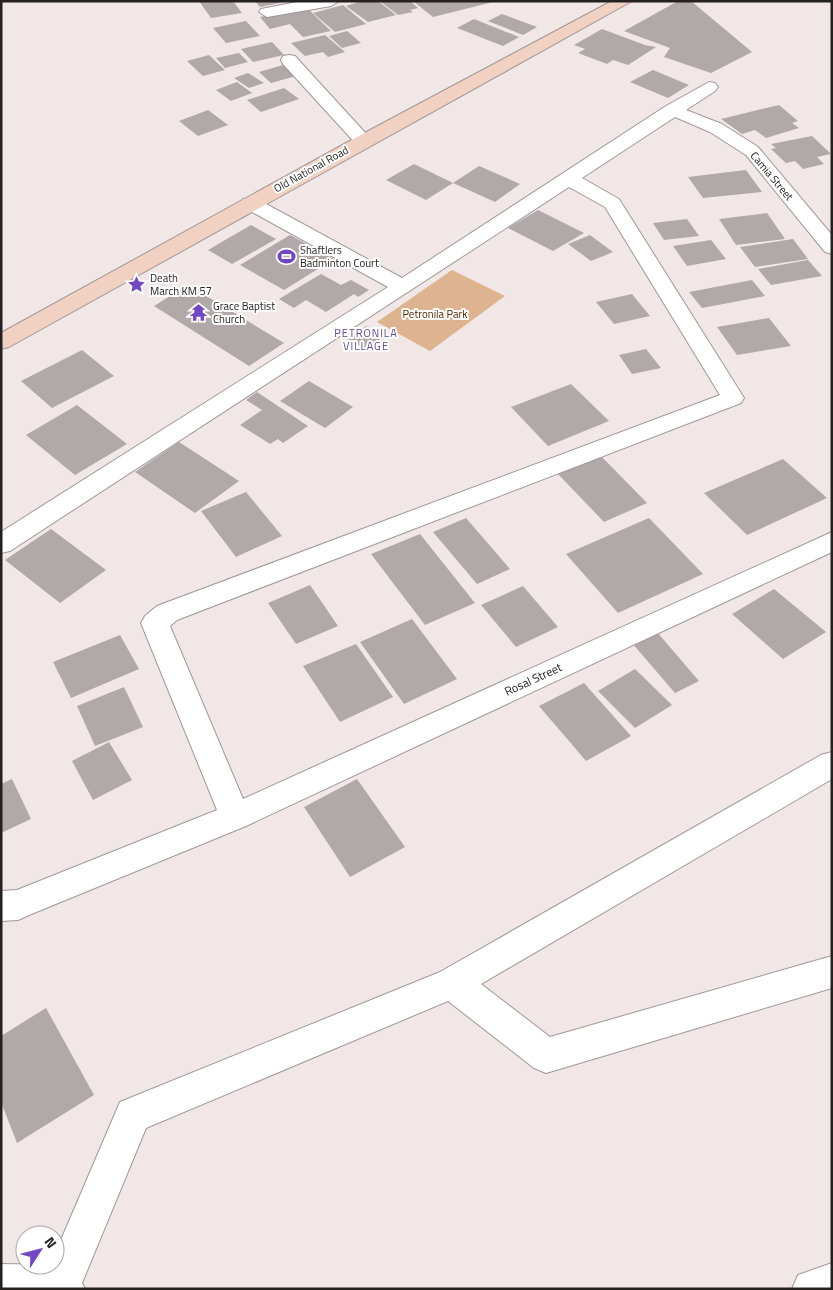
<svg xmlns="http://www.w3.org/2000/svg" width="833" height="1290" viewBox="0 0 833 1290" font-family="'Titillium Web',sans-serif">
  <rect width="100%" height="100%" fill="#f1e7e6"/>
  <path fill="#deb38f" d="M452 270 505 296 430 351 377 322Z"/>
  <g fill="#b1a8a9">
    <path d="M199 1H233L242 13 211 18Z"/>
    <path d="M255 1H284V2L260 7Z"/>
    <path d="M362 1H378L396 15 368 22 346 6Z"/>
    <path d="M410 1 418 8 410 10 413 12 398 15 381 2Z"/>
    <path d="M413 1H493V2L433 17Z"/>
    <path d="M678 1H691L752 52 711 73 664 57 670 48 624 31Z"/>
    <path d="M343 5 366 24 335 32 313 13Z"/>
    <path d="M306 7 331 31 303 37 290 24 270 29 260 17Z"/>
    <path d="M502 14 537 27 523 35 488 21Z"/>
    <path d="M474 19 519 37 503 46 457 28Z"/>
    <path d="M246 21 260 36 226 43 213 28Z"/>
    <path d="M602 29 645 45 656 47 628 65 613 60 607 64 578 53 585 49 574 45Z"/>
    <path d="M347 31 361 43 342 48 329 36Z"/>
    <path d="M325 35 345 52 328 57 323 52 305 56 291 43Z"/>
    <path d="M272 42 284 55 253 62 241 49Z"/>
    <path d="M239 53 248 62 225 68 216 58Z"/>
    <path d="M209 55 225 70 203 76 187 61Z"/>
    <path d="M283 65 296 76 271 83 259 72Z"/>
    <path d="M653 70 689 85 668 98 630 82Z"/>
    <path d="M248 73 264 83 249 88 234 78Z"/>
    <path d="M237 82 252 93 231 101 216 90Z"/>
    <path d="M284 88 299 99 261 112 247 100Z"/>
    <path d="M779 105 798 121 792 123 799 128 766 138 755 130 742 134 721 119Z"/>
    <path d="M208 110 228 125 198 136 179 121Z"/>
    <path d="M812 136 831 154 817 157 824 164 803 169 795 161 786 163 771 149 776 148 771 144Z"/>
    <path d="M414 164 453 183 426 200 386 180Z"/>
    <path d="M479 166 520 184 495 202 453 183Z"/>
    <path d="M746 170 762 192 703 198 688 177Z"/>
    <path d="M538 210 584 233 553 251 508 228Z"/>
    <path d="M767 213 785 239 736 245 719 219Z"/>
    <path d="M687 219 699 236 664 240 653 223Z"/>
    <path d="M251 225 276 239 232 264 208 250Z"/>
    <path d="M290 235 334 259 284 290 240 265Z"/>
    <path d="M590 235 613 252 591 261 568 244Z"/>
    <path d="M793 239 808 259 755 267 740 247Z"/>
    <path d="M711 240 726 259 687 266 673 246Z"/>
    <path d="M808 260 822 276 771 285 758 269Z"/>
    <path d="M321 274 341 285 351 280 369 290 358 297 354 294 326 312 306 300 294 308 279 299Z"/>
    <path d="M752 280 765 296 702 308 689 292Z"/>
    <path d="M188 285 284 343 249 366 154 306Z"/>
    <path d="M632 294 650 316 614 324 596 302Z"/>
    <path d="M769 318 791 346 737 355 717 327Z"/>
    <path d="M366 326 385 336 366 349 348 340Z"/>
    <path d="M646 349 661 368 632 374 619 355Z"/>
    <path d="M82 350 114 376 52 408 21 381Z"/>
    <path d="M309 381 353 407 325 428 280 401Z"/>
    <path d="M571 384 609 421 548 446 511 407Z"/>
    <path d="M257 392 308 426 283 443 278 439 270 444 240 425 262 410 246 400Z"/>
    <path d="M77 405 127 444 75 475 26 435Z"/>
    <path d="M179 442 239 481 195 513 135 472Z"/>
    <path d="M601 456 647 503 604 522 558 474Z"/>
    <path d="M783 459 827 498 747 535 704 493Z"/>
    <path d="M246 492 282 536 236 557 201 511Z"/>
    <path d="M466 518 510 569 477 584 433 532Z"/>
    <path d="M649 518 703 574 618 613 566 554Z"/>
    <path d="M51 529 106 570 60 603 5 560Z"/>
    <path d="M420 534 475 603 425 625 371 554Z"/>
    <path d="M310 585 338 626 296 644 268 603Z"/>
    <path d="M523 586 558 627 516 647 481 605Z"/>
    <path d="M774 589 826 632 783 659 732 614Z"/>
    <path d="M412 619 457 679 404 704 360 642Z"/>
    <path d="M657 632 699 681 675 693 632 643Z"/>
    <path d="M120 635 139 669 71 698 53 662Z"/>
    <path d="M356 644 393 697 340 722 303 666Z"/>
    <path d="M635 669 672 705 635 728 598 691Z"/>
    <path d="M584 683 631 736 586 761 539 706Z"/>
    <path d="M124 687 143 727 95 746 77 706Z"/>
    <path d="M109 742 132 780 93 800 72 761Z"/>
    <path d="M12 779 31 819 1 833V784Z"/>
    <path d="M357 779 405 847 350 877 304 807Z"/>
    <path d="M46 1008 94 1095 17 1143 1 1102V1036Z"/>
  </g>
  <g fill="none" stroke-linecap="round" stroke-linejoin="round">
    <defs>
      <g id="minor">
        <path d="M302 1H339L331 6 267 17 259 12 261 9Z"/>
        <path d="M289 55 295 56 369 137 372 141 369 145H357L283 64 281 60 283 56Z"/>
        <path d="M709 82 715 83 718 87 715 91 686 110 722 124 758 147 832 235V254L825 252 746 155 710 132 675 117 582 178 619 199 744 398 741 403 177 620 170 626 243 799 832 532V552L246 826 29 915 18 920 1 921V891L17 890 217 810 141 623 145 616 157 606 720 395 605 207 569 187 10 551 1 553V532L388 287 243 207 240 203 243 199H257L402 278 666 106Z"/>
        <path d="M832 752V779L481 984 550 1037 832 956V988L546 1073 534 1068 448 1001 146 1128 82 1283 85 1289H1V1264L55 1265V1254L120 1102 440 972 821 755Z"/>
        <path d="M832 1263V1289H792L798 1275Z"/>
      </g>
      <path id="secondary" d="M612 1H632L9 347 1 349V333L357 137Z"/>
    </defs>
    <use href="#minor" stroke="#a09796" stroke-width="2"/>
    <use href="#secondary" stroke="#a09796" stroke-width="2"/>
    <use href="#minor" fill="#fff" fill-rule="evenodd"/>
    <use href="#secondary" fill="#f1d1c2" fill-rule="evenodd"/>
  </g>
  <defs>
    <symbol id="stadium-bare" viewBox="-9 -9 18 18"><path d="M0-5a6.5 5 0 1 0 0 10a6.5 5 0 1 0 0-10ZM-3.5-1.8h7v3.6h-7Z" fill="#7248c0" stroke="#fff" stroke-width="2.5" paint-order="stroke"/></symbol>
    <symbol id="sight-bare" viewBox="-9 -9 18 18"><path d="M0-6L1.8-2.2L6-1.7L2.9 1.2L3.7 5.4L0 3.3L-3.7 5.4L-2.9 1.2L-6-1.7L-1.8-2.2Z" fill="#7248c0" stroke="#fff" stroke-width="2.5" paint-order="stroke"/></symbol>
    <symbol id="temple-bare" viewBox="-9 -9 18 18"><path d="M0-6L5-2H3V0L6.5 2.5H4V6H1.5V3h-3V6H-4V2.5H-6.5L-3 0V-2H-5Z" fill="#7248c0" stroke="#fff" stroke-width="2.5" paint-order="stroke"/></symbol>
  </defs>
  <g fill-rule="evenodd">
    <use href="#stadium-bare" x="274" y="244" width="25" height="25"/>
    <use href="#sight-bare" x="124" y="272" width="25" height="25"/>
    <use href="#temple-bare" x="186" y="300" width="25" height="25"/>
  </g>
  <g text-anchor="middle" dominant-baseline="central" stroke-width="4" stroke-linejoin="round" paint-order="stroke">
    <g font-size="11" fill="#252121" stroke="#fff">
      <text transform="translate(311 169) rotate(-29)">Old National Road</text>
      <text transform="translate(772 176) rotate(50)">Camia Street</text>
    </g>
    <g font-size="11" fill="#252121" stroke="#fff" text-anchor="start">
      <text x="300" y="250">Shaftlers<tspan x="300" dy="13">Badminton Court</tspan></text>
      <text x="150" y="278">Death<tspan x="150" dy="13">March KM 57</tspan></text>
      <text x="213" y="306">Grace Baptist<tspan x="213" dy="13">Church</tspan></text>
    </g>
    <g font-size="11" fill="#4e2900" stroke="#fff">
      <text x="435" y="314">Petronila Park</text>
    </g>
    <g font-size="11" letter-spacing="1" fill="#5c4b89" stroke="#fff">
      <text x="366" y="333">PETRONILA<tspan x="366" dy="13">VILLAGE</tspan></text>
    </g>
    <g font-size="12" fill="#252121" stroke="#fff">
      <text transform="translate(533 679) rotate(-25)">Rosal Street</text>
    </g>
  </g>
  <rect width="833" height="1290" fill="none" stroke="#252121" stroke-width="5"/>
  <g transform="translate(40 1250) rotate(54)"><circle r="24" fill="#ffffff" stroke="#a8a6a6"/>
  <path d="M0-4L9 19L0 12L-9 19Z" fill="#7248c0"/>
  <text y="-8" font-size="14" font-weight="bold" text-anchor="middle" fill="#252121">N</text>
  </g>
</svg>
